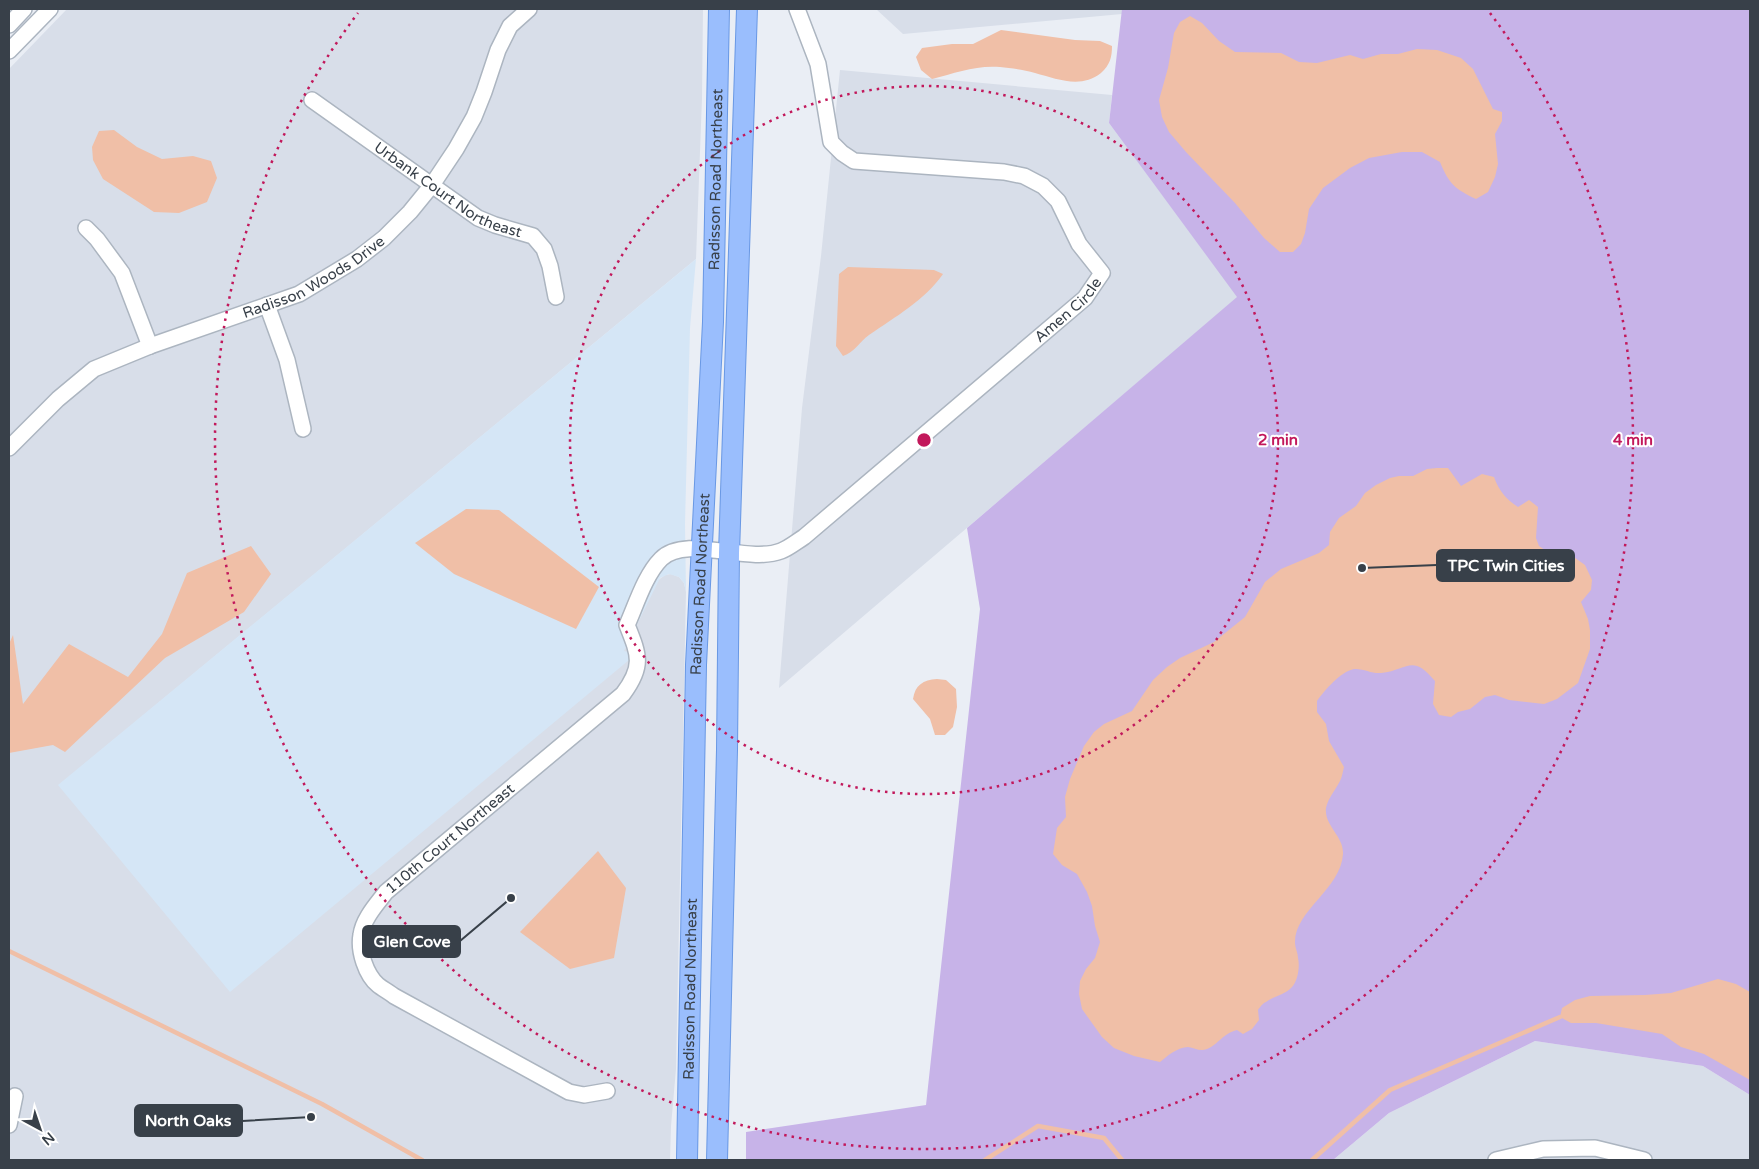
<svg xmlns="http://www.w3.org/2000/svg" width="1759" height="1169" viewBox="0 0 1759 1169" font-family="'Varela Round',sans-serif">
  <rect width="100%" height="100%" fill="#eaeef5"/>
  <g fill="#d8dee9">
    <path d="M67 9H703L702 98 696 259 59 785 629 660 628 652H622L634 631 657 581 665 575 671 574 679 577 684 583 686 592 676 1069 671 1126 670 1160H9V69Z"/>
    <path d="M876 9H1122V14L903 34Z"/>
    <path d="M840 70 1112 95 1109 123 1238 297 779 688 802 408 821 256Z"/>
    <path d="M1535 1041 1703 1066 1750 1095V1160H1333L1389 1113Z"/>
  </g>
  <path fill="#d5e6f6" d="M696 259 690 328 685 524 686 592 684 583 679 577 669 574 660 578 624 651 628 652 629 660 230 992 58 785Z"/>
  <path fill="#c7b3e8" d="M1122 9H1750V1095L1703 1066 1535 1041 1389 1113 1333 1160H746V1132L926 1105 980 609 967 528 1237 297 1109 123Z"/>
  <g fill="#f0bfa7">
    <path d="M1190 16 1202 23 1219 41 1235 52 1281 53 1299 62 1317 63 1350 55 1363 59 1381 54H1398L1417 49 1437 50 1461 58 1473 69 1493 109 1502 112V121L1495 134 1498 164 1495 177 1488 192 1476 199C1455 189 1449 184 1440 162L1422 152H1402L1369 158 1350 168 1323 188 1309 209 1305 233 1301 244 1293 252H1280L1264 238 1235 203 1186 152 1169 132 1162 117 1159 100 1168 68 1174 33 1180 22Z"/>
    <path d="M1001 30 1075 40 1100 41 1112 46C1112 57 1110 65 1101 73 1081 89 1057 79 1035 73 1024 70 1011 68 1000 67 976 65 955 73 932 79L921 70 916 57 922 48 952 44H973Z"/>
    <path d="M114 130 137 147 162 159 193 156 211 161 217 178 207 202 179 213 154 212 103 179 93 160 92 147 99 131Z"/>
    <path d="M848 267 934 270 943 274C925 300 895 317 869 335 859 342 855 352 843 356L836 346 839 274Z"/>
    <path d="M1437 468H1448L1461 486 1482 474 1494 477C1499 491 1506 499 1518 507L1529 500 1538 507 1536 538 1539 546 1554 556 1571 555 1585 565 1592 580 1591 590 1581 602 1588 619 1590 630V649L1578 683 1557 699 1544 704 1509 700 1495 695 1485 697 1470 709 1458 712 1451 717 1439 715 1433 704 1435 681C1412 653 1408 670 1381 673 1372 674 1363 668 1354 669 1340 672 1325 690 1317 701V712L1326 724 1329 741 1344 767C1343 771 1342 777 1340 781 1335 791 1328 798 1326 808 1324 826 1344 836 1343 854 1341 889 1294 911 1295 943 1295 948 1298 953 1298 958 1300 966 1298 981 1292 987 1285 995 1274 996 1266 1002 1263 1003 1260 1007 1258 1010L1259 1020 1252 1029 1243 1034 1237 1030C1222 1034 1219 1044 1207 1049 1200 1052 1195 1048 1188 1047 1178 1047 1167 1056 1160 1062L1134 1056 1114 1048 1102 1037 1082 1009 1079 994 1080 981 1086 969 1095 958 1100 942 1095 926 1092 906 1087 892 1077 874 1062 865 1053 854 1057 828 1066 817 1065 797 1070 779 1084 746 1094 732 1104 724 1132 711 1153 680 1167 667 1180 658 1214 642 1245 617 1265 582 1281 569 1319 553 1329 545 1330 532 1339 518 1356 506 1365 493 1376 485 1390 478 1399 476H1413L1427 469Z"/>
    <path d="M466 509 499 510 599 587 576 629 454 574 415 543Z"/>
    <path d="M251 546 271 574 244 612 165 658 65 752 53 745 9 753V644L13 635 23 704 69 644 128 677 162 634 187 573Z"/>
    <path d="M937 679 946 680 956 689 957 707 953 727 945 735H935L930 719 913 699C915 685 923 680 937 679Z"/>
    <path d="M598 851 626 888 614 958 570 969 520 932Z"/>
    <path d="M1718 979 1736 984 1750 992V1080L1704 1054 1681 1047 1662 1034 1596 1023H1571L1560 1017 1562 1008 1575 1000 1590 996 1645 995 1671 993Z"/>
  </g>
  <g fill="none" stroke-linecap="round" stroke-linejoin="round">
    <g stroke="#f0bfa7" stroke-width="4.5">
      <path d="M9 951 322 1104 422 1160"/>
      <path d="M985 1160 1038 1126 1104 1138 1122 1160"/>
      <path d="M1312 1160 1390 1090 1560 1017"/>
    </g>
    <defs>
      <g id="minor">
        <path d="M9 25 24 9"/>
        <path d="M9 51 50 9"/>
        <path id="s1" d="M312 100 478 218 495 225 533 236 544 249 550 266 556 297"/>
        <path d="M86 228 97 239 122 273 150 346"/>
        <path d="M267 305 287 360 303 429"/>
        <path id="s2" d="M9 448 58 399 94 369 150 346 299 294 357 259 384 238 410 212 432 185 456 149 474 117 484 92 498 50 510 26 529 9"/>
        <path id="s3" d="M607 1091 584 1095 569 1092 394 996C389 992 383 989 378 985 366 975 358 951 361 935 363 919 376 905 386 892L623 694C644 666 639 655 627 625 636 605 645 575 661 559 686 534 748 564 781 551 789 548 796 542 804 537L1085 298 1102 273 1079 244 1058 201 1043 186 1024 176 1004 172 854 161 842 153 831 142 818 64 797 9"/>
        <path d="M9 1125 15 1096"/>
        <path d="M1496 1160 1543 1149 1595 1148 1644 1160"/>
      </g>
      <g id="major">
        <path id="s4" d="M687 1160 696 665 713 322 719 9"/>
        <path d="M717 1160 727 750 729 553 747 9"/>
      </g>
    </defs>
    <use href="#minor" stroke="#acb5c0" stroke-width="18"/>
    <use href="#major" stroke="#6998e4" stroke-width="22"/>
    <use href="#minor" stroke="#fff" stroke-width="15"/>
    <use href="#major" stroke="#9abefd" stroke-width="20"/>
  </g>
  <g fill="none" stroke="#c2185b" stroke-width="2.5" stroke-dasharray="2.5 5">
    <circle cx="924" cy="440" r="354"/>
    <path d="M1490 13A709 709 0 1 1 358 13"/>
  </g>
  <g text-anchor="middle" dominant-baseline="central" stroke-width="4" stroke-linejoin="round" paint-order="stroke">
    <g font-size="15" fill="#384049" stroke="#fff">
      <text stroke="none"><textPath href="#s4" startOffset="981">Radisson Road Northeast</textPath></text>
      <text stroke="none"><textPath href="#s1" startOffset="164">Urbank Court Northeast</textPath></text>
      <text stroke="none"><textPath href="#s2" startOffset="355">Radisson Woods Drive</textPath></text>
      <text stroke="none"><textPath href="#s3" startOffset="1319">Amen Circle</textPath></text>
      <text stroke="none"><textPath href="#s4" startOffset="576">Radisson Road Northeast</textPath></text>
      <text stroke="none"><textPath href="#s3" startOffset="446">110th Court Northeast</textPath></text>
      <text stroke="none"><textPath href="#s4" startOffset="171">Radisson Road Northeast</textPath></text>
    </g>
  </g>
  <circle cx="924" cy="440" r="8" fill="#c2185b" stroke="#fff" stroke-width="2.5"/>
  <g font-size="15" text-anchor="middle" font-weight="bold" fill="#c2185b" stroke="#fff" stroke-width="4" stroke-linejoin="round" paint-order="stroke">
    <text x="1278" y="445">2 min</text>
    <text x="1633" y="445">4 min</text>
  </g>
  <path fill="none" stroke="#384049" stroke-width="2" d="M1362 568L1437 565M511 898L460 941M311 1117L242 1121"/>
  <g fill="#384049" stroke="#fff" stroke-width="2">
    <circle cx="1362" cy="568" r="5"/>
    <circle cx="511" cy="898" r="5"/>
    <circle cx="311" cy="1117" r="5"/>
  </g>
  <g fill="#384049" stroke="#384049" stroke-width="2">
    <rect x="1437" y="550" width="137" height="31" rx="5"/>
    <rect x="363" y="926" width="97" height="31" rx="5"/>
    <rect x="135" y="1105" width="107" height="31" rx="5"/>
  </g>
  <g font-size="16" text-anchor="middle" font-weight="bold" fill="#fff">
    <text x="1506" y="571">TPC Twin Cities</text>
    <text x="412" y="947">Glen Cove</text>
    <text x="188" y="1126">North Oaks</text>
  </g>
  <rect width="1759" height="1169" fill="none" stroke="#384049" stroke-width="20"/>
  <g transform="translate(40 1129) rotate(140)" stroke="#ffffff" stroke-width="4" paint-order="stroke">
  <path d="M0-4L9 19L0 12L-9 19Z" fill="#384049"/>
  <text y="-8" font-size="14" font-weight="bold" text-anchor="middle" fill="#384049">N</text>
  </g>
</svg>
